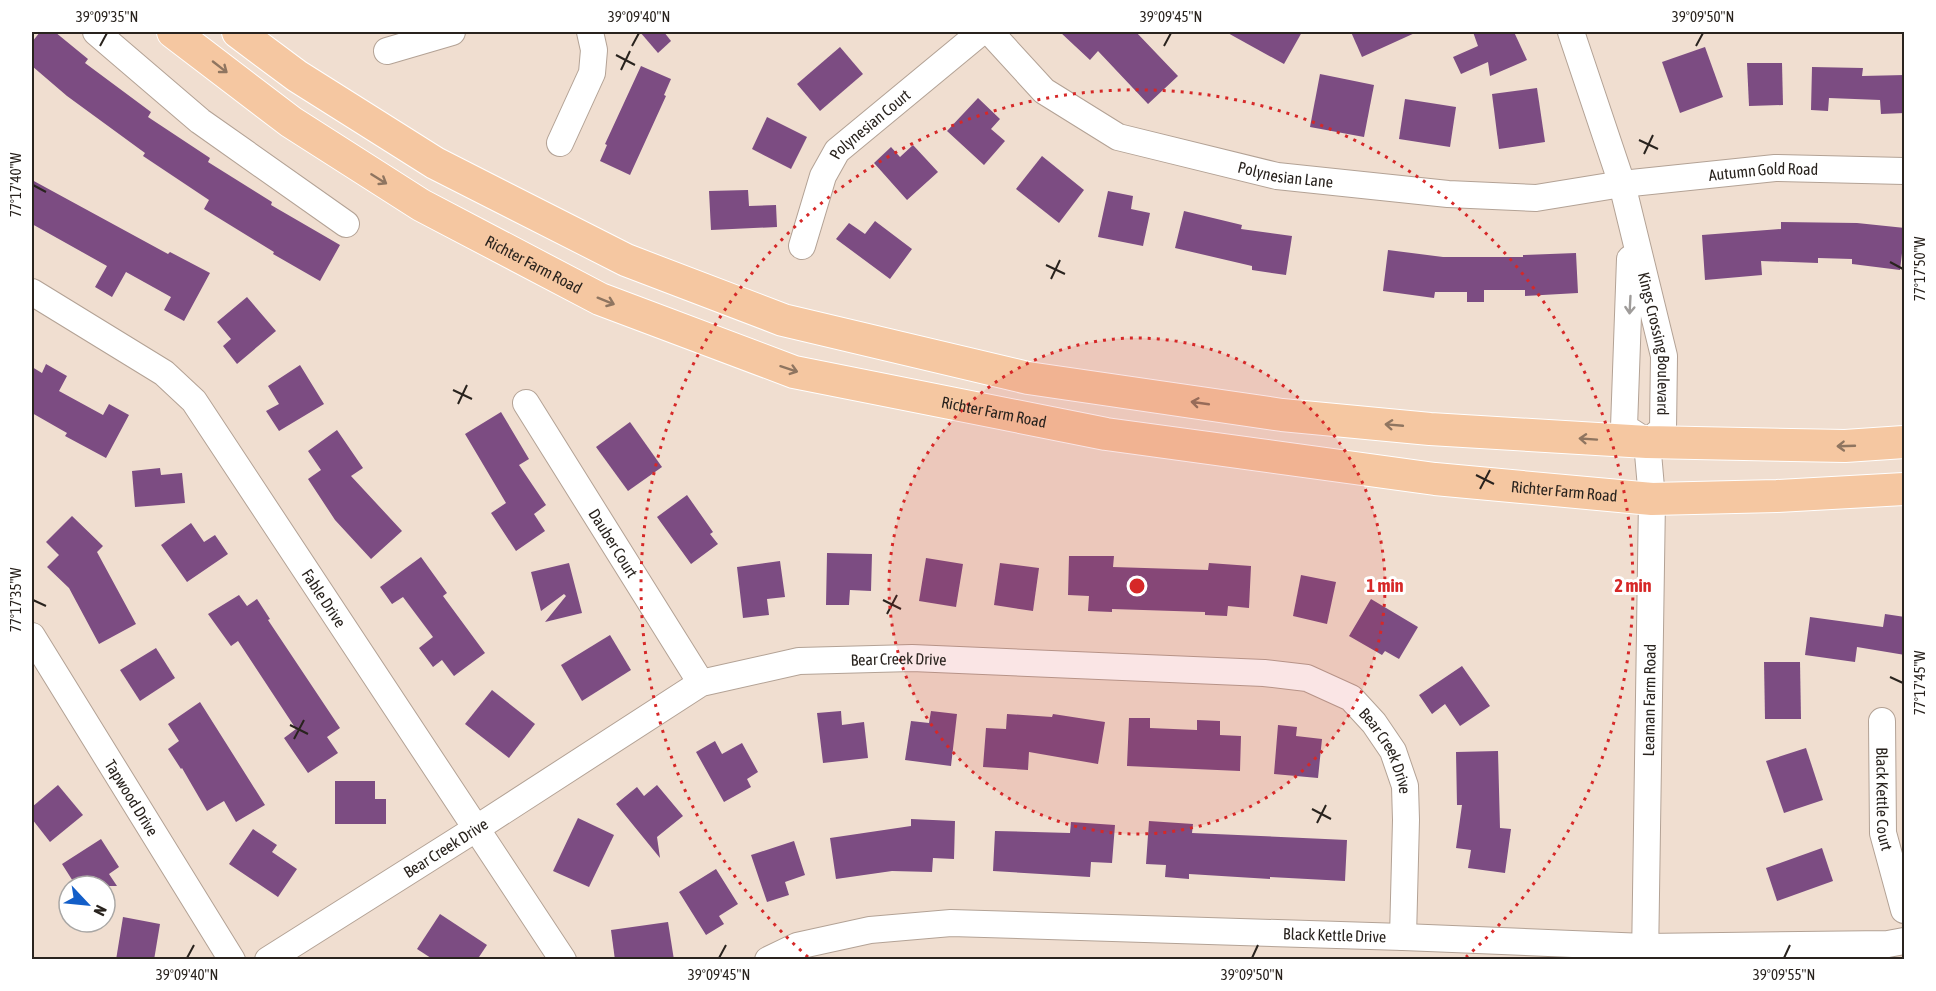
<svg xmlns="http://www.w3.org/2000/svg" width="1936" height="991" viewBox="0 0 1936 991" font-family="'Asap Condensed',sans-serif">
  <rect width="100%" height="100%" fill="#f0ded0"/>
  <g fill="#7c4c82">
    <path d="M40 32H55L88 59 85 63 151 112 148 117 210 158 208 162 272 202 271 205 340 245 320 281 273 254 274 252 204 209 209 200 143 156 145 153 67 96 32 66V42Z"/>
    <path d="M640 32H664L671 41 658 53Z"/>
    <path d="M1060 32H1136L1178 76 1148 104 1098 51 1090 60Z"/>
    <path d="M1226 32H1302L1284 64Z"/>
    <path d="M1351 32H1417L1362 57Z"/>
    <path d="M1473 32H1514L1527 60 1490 76 1488 62 1461 74 1453 57 1478 46Z"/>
    <path d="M840 47 863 74 820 111 797 84Z"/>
    <path d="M1705 47 1723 97 1680 113 1662 62Z"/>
    <path d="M1747 63H1782L1783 105 1749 106Z"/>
    <path d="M641 66 671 79 664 95 666 96 630 175 600 161 607 145 605 144Z"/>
    <path d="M1812 67 1863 68 1862 76 1905 75V113L1881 114 1880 100 1829 98 1828 111 1811 110Z"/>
    <path d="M1320 74 1374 85 1364 137 1310 127Z"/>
    <path d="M1537 88 1545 142 1499 149 1492 94Z"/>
    <path d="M978 98 1000 119 991 129 1005 141 984 165 947 131Z"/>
    <path d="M1405 99 1456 107 1450 147 1399 139Z"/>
    <path d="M767 117 807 137 791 169 752 149Z"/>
    <path d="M913 145 938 172 907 200 874 163 891 147 900 157Z"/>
    <path d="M1042 156 1084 190 1059 223 1016 189Z"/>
    <path d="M32 180 168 254 170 252 210 273 184 321 164 310 171 297 126 272 112 297 95 287 107 266 32 224Z"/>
    <path d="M748 190 749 206 776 205 777 227 711 230 709 191Z"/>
    <path d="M1108 191 1133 196 1131 209 1150 213 1143 246 1098 237Z"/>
    <path d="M1184 211 1242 225 1241 229 1292 236 1286 275 1252 270V266L1175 248Z"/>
    <path d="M875 221 912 249 890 279 836 239 849 223 865 234Z"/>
    <path d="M1781 222 1857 223 1905 228 1900 270 1852 264V259L1818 258V263L1761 261 1762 275 1705 280 1702 235 1781 229Z"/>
    <path d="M1388 250 1443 257H1523V255L1576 253 1578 293 1525 296V290H1484V302H1467V292H1435L1434 298 1383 291Z"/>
    <path d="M247 297 276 331 237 364 223 346 231 339 217 322Z"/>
    <path d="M46 364 67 376 59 391 103 415 109 404 129 415 106 458 65 436 67 433 32 413V367L42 373Z"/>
    <path d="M300 365 324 404 279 431 266 411 279 404 268 386Z"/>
    <path d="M501 412 529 459 519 465 546 505 534 514 545 531 516 551 491 513 506 503 465 434Z"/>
    <path d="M630 422 662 467 628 491 596 447Z"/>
    <path d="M337 430 363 468 351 476 402 531 371 559 335 520 308 479 321 470 308 451Z"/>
    <path d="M160 468 161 475 182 473 185 503 135 507 132 471Z"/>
    <path d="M687 495 713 532 710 534 718 544 691 564 657 517Z"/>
    <path d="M72 516 103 546 97 552 136 624 99 644 69 588 47 567 59 555 46 542Z"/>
    <path d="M191 523 204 542 215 535 228 554 187 582 161 545Z"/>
    <path d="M827 553 872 554 871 591 850 590 849 605H826Z"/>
    <path d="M1069 556H1114L1113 567 1208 570 1209 563 1251 566 1249 608 1228 606 1227 616 1205 615V612L1112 609V612L1088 611 1089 596 1068 595Z"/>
    <path d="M421 557 447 593 443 596 485 653 454 676 442 660 433 667 419 648 433 637 403 597 392 604 380 587Z"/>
    <path d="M926 558 963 564 956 607 919 601Z"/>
    <path d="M780 561 785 597 767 599 769 615 743 618 737 567Z"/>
    <path d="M569 563 582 613 545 622 566 596 564 594 541 611 531 572Z"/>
    <path d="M1000 563 1039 568 1033 611 994 605Z"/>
    <path d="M1301 575 1336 582 1327 624 1293 616Z"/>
    <path d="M239 595 247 606 257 599 270 619 268 620 340 728 327 737 338 753 308 773 284 738 296 729 238 641 231 646 208 614Z"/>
    <path d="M1371 599 1418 627 1399 659 1385 651 1382 655 1349 636Z"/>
    <path d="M1885 614 1905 617V655L1857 647 1855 662 1805 655 1810 617 1883 627Z"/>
    <path d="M610 635 631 670 582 701 561 665Z"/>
    <path d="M156 648 175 678 140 701 120 670Z"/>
    <path d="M1764 662H1800L1801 719H1765Z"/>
    <path d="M1462 666 1490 706 1460 726 1445 704 1432 714 1419 695Z"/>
    <path d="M492 690 535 724 509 758 465 724Z"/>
    <path d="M200 702 265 805 236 822 224 801 207 811 182 768 181 769 168 749 179 741 168 724Z"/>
    <path d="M841 711 842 725 864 722 868 758 823 763 817 713Z"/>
    <path d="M931 711 957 714 951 766 905 760 911 721 929 723Z"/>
    <path d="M1007 714 1052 717 1053 714 1105 722 1098 764 1029 752 1028 770 983 767 986 728 1006 729Z"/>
    <path d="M1129 718H1150V728L1197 730V720L1220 721V735L1241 736 1240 771 1127 766Z"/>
    <path d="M1278 725 1297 727 1296 736 1322 739 1318 778 1274 774Z"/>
    <path d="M715 741 722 754 742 743 758 772 747 779 751 787 724 802 696 752Z"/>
    <path d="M1806 748 1823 800 1784 813 1766 761Z"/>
    <path d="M1498 751 1500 828 1511 829 1505 873 1468 868 1471 850 1456 848 1462 805H1457L1456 752Z"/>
    <path d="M335 781H375V799H386V824H335Z"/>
    <path d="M58 785 83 815 50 842 32 819V807Z"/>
    <path d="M657 785 683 816 657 837 660 858 616 804 637 787 644 796Z"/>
    <path d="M578 818 614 835 589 887 553 871Z"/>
    <path d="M911 819 955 821 954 859 933 858 932 872 892 871 836 879 830 838 911 826Z"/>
    <path d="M1149 821 1193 824 1192 833 1347 840 1345 881 1270 877V879L1189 874V879L1165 877 1166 865 1146 864Z"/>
    <path d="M1071 822 1115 825 1112 863 1091 862 1090 877 993 871 995 831 1070 833Z"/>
    <path d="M253 829 277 845 272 852 297 869 278 897 229 864Z"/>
    <path d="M101 839 119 867 109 874 117 886H76L62 864Z"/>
    <path d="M794 841 805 875 785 882 789 895 767 902 751 855Z"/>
    <path d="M1822 848 1833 881 1777 901 1766 868Z"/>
    <path d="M716 869 738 904 719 916 724 924 706 935 679 892Z"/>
    <path d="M440 914 487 945 477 960H434L417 949Z"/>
    <path d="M123 917 160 924 154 960H116Z"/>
    <path d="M668 922 674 960H615L611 930Z"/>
  </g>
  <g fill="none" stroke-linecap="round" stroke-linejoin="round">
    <defs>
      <g id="minor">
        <path d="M96 32 200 121 346 224"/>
        <path id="s1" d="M990 32 1044 91 1118 137 1277 176 1448 194 1536 198 1622 184 1775 168 1904 171"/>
        <path id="s2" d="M1571 32 1622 184 1664 356 1663 429 1647 442"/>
        <path d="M387 51 452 32"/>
        <path d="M560 143 592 73 594 50 590 32"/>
        <path id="s3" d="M802 246 823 176 837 151 981 32"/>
        <path d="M1630 259 1624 427 1647 442"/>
        <path id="s4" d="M32 292 164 373 194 401 563 960"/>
        <path id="s5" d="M526 403 701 683"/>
        <path id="s6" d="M32 636 232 960"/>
        <path id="s7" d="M1882 721 1883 833 1904 910"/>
        <path id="s8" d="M268 960 477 828 701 683 799 661 912 658 1264 673 1307 678 1351 698 1374 723 1393 751 1405 786 1406 820 1403 937"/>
        <path id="s9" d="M768 960 797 946 870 930 951 923 1403 937 1645 947 1888 944 1904 941"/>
        <path id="s10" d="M1645 960 1652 499 1647 442"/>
      </g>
      <g id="major">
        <path id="s11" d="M173 32 291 122 421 205 600 299 794 372 1106 434 1435 479 1652 499 1777 496 1904 489"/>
        <path d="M238 32 297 76 435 163 626 260 783 320 1028 378 1282 415 1430 429 1647 442 1845 446 1904 442"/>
      </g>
    </defs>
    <use href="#minor" stroke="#b3a295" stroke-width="28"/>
    <use href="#major" stroke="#fff" stroke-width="34"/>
    <use href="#minor" stroke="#fff" stroke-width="26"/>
    <use href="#major" stroke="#f5c7a1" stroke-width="32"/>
  </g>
  <defs><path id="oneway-shaft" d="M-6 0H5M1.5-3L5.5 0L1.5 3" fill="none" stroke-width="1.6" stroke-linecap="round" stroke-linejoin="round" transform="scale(1.5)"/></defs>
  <g stroke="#8f7560">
    <use href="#oneway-shaft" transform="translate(220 67) rotate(38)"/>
    <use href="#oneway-shaft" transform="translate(379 179) rotate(32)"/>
    <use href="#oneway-shaft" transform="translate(606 301) rotate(22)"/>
    <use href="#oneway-shaft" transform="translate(789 369) rotate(18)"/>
    <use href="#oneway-shaft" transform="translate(1200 403) rotate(-172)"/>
    <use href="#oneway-shaft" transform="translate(1394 425) rotate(-175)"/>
    <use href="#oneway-shaft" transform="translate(1588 439) rotate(-176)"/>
    <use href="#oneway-shaft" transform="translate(1846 446) rotate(178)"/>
  </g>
  <use stroke="#9f9c9a" href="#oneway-shaft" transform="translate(1630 305) rotate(93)"/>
  <path fill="none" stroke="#29231e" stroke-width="2" d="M100 46 107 33M632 46 639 33M1164 46 1171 33M1696 46 1703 33M616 55 635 65M621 70 630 51M1639 140 1658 149M1644 154 1653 135M33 185 46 192M1890 262 1903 269M1046 265 1065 274M1051 279 1060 260M453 390 472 399M458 404 467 385M1476 475 1494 484M1480 489 1490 470M33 600 46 606M883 600 901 609M887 614 897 595M1890 677 1903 683M290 725 308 734M294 739 304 720M1312 809 1331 819M1317 823 1326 805M187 958 194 945M719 958 726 945M1252 958 1258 945M1784 958 1790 945"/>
  <circle cx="1137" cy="586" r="248" fill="#d62828" fill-opacity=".12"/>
  <g fill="none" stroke="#d62828" stroke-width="3" stroke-dasharray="3 6">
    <circle cx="1137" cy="586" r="248"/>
    <path d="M808 957A496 496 0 1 1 1466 957"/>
  </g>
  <g text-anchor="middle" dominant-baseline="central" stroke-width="6" stroke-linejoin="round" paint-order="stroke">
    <g font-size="16" fill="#29231e" stroke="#fff">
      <text stroke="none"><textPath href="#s3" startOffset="144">Polynesian Court</textPath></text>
      <text stroke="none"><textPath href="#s1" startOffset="820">Autumn Gold Road</textPath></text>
      <text stroke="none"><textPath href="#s1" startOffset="339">Polynesian Lane</textPath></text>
      <text stroke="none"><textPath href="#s11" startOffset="430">Richter Farm Road</textPath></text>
      <text stroke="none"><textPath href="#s2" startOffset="324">Kings Crossing Boulevard</textPath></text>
      <text stroke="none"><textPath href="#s11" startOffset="916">Richter Farm Road</textPath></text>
      <text stroke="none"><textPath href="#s11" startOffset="1492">Richter Farm Road</textPath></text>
      <text stroke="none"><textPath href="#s5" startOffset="165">Dauber Court</textPath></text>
      <text stroke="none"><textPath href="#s4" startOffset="432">Fable Drive</textPath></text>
      <text stroke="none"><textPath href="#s8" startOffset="714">Bear Creek Drive</textPath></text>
      <text stroke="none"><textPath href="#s10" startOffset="260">Leaman Farm Road</textPath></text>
      <text stroke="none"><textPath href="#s8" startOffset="1236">Bear Creek Drive</textPath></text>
      <text stroke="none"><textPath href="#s6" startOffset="190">Tapwood Drive</textPath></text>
      <text stroke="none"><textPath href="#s7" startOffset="78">Black Kettle Court</textPath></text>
      <text stroke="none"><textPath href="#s8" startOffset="210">Bear Creek Drive</textPath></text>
      <text stroke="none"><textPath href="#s9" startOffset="572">Black Kettle Drive</textPath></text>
    </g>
  </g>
  <circle cx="1137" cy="586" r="9" fill="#d62828" stroke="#fff" stroke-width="3"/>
  <g font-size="18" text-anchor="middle" font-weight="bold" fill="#d62828" stroke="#fff" stroke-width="6" stroke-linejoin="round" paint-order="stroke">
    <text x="1385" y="592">1 min</text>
    <text x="1633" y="592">2 min</text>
  </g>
  <rect width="1936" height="991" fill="none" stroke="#ffffff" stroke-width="66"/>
  <g transform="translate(87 904) rotate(116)"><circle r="28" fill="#ffffff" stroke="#a9a7a5" stroke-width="1.5"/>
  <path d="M0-4.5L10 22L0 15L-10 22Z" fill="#135ec8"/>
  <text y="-9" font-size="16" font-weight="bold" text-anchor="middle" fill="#29231e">N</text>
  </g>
  <rect x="33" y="33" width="1870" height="925" fill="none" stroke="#29231e" stroke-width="2"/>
  <g font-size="15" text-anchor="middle" fill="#29231e">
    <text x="107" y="22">39°09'35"N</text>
    <text x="639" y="22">39°09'40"N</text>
    <text x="1171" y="22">39°09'45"N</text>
    <text x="1703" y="22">39°09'50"N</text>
    <text transform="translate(16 185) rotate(-90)" y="5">77°17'40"W</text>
    <text transform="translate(1920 269) rotate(-90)" y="5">77°17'50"W</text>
    <text transform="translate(16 600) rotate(-90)" y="5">77°17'35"W</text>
    <text transform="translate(1920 683) rotate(-90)" y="5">77°17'45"W</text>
    <text x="187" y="980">39°09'40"N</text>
    <text x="719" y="980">39°09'45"N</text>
    <text x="1252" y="980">39°09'50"N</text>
    <text x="1784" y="980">39°09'55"N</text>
  </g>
</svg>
